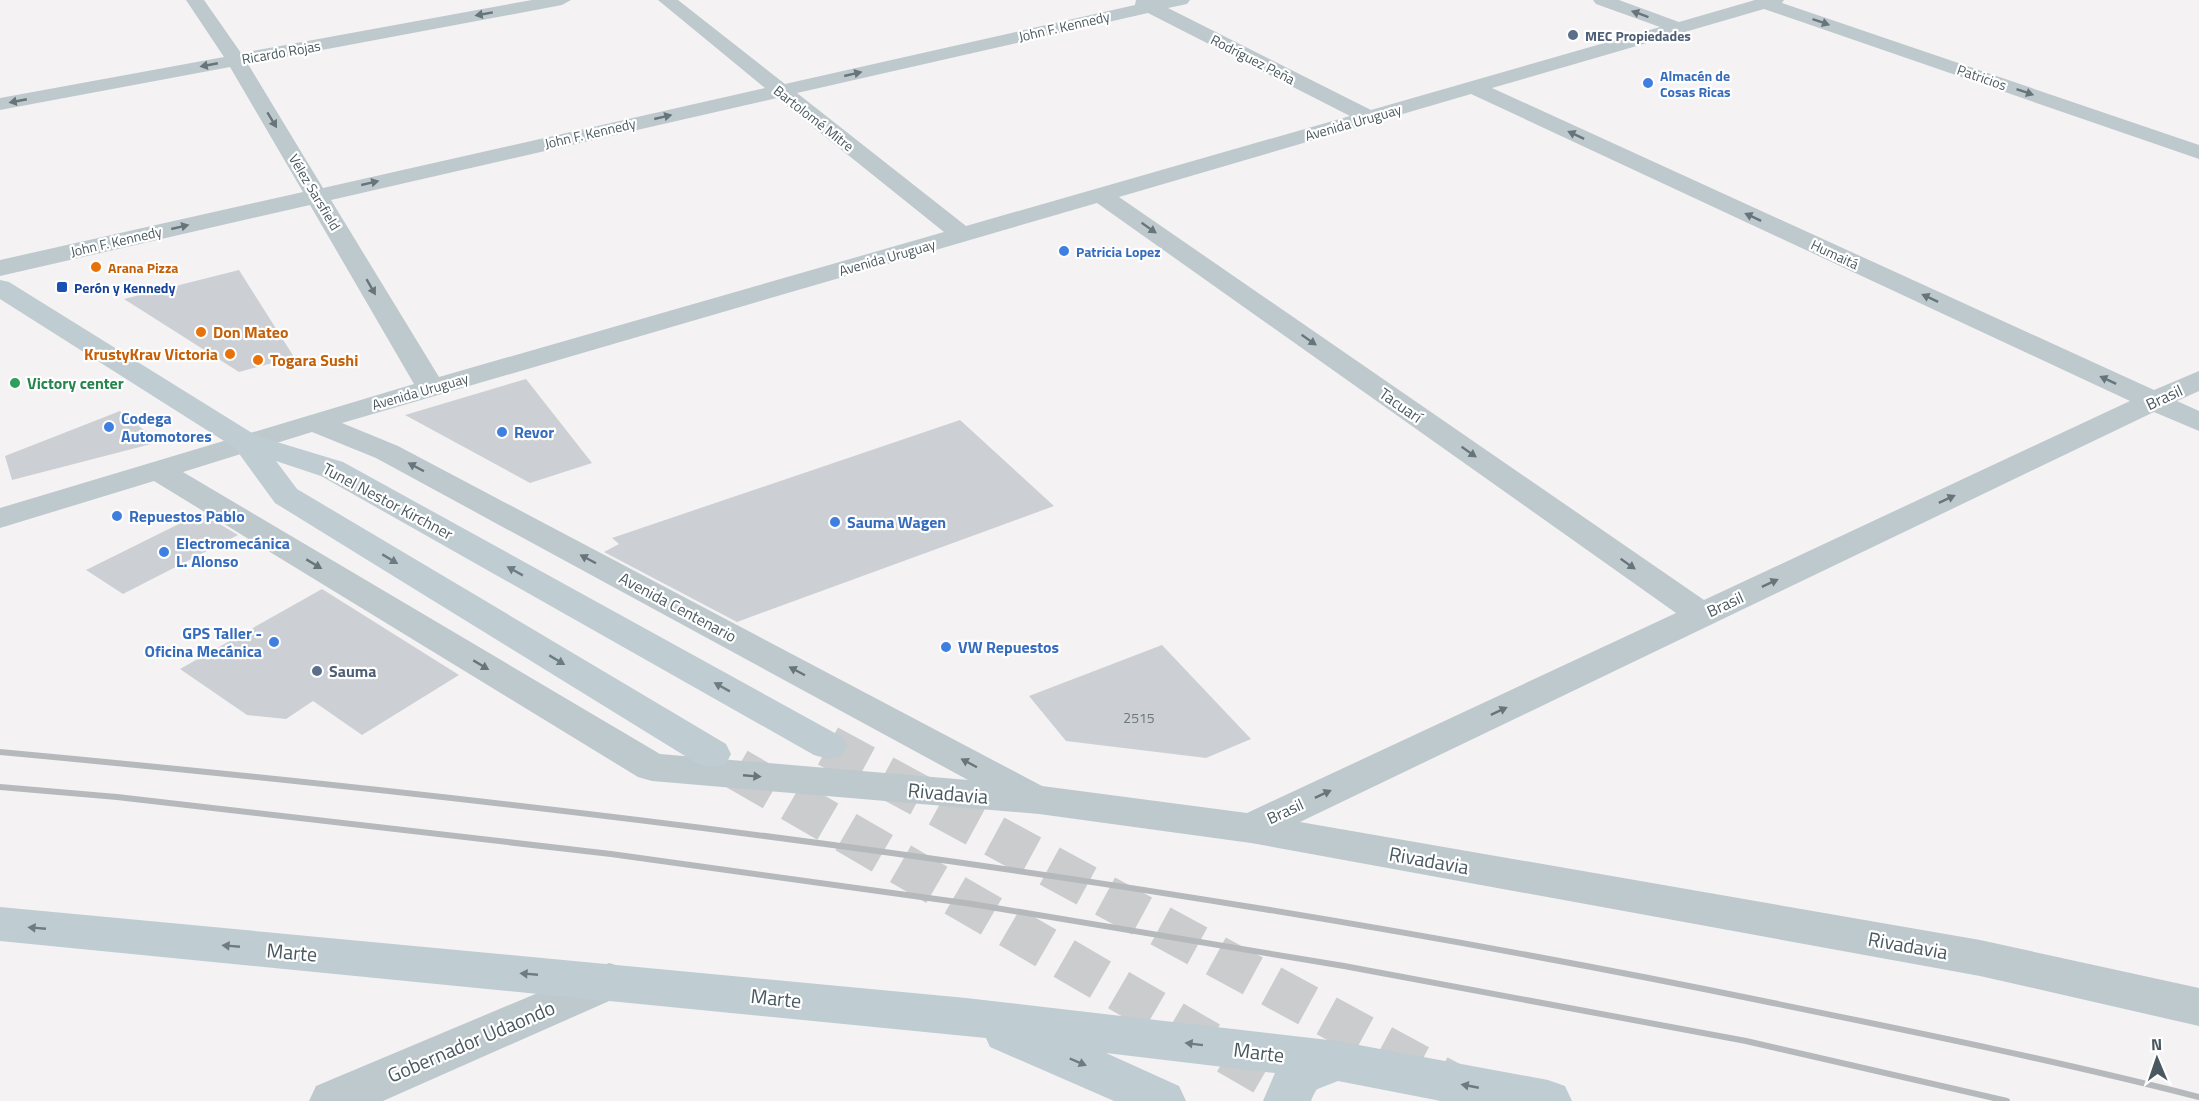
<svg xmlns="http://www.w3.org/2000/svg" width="2199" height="1101" viewBox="0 0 2199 1101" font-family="'Titillium Web',sans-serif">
  <rect width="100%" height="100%" fill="#f4f2f3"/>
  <g fill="#ccd0d4">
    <path d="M239 270 294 357 239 372 124 299Z"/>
    <path d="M526 379 592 463 530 483 405 415Z"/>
    <path d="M120 411 159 442 12 480 5 456Z"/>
    <path d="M960 420 1054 506 737 622 604 552 619 544 612 538Z"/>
    <path d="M201 513 238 535 123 594 86 570Z"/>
    <path d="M322 589 459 675 362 735 313 701 286 719 247 715 180 669Z"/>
    <path d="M1162 645 1251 739 1206 758 1066 741 1029 696Z"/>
  </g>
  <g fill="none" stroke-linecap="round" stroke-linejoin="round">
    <g stroke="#caccce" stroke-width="42" stroke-dasharray="42 21" stroke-linecap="butt">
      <path d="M828 746 1484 1101"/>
      <path d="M737 769 1310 1101"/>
    </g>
    <g fill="#bec9ce" fill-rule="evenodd">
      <path d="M186 0H204L241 53 532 0H571L562 5 248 64 323 188 765 88 658 0H678L785 84 1135 5 1136 0H1190L1187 4 1168 8 1371 110 1660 27 1596 4 1593 0H1619L1679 22 1755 0H1784L1782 3 2199 145V159L1764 9 1492 88 2154 390 2199 371V391L2177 401 2199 411V431L2154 412 1300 822 1980 940 2199 988V1026L1980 976 1251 843 1039 814 652 781 638 777 154 481 0 528V508L414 384 310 205 0 276V260L303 192 230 67 0 110V98L224 57ZM1148 13 1350 116 966 226 797 93ZM1471 94 2130 401 1704 600 1119 197ZM777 98 944 232 439 377 331 200ZM1097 203 1676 613 1247 813 1042 786 398 446 342 423ZM312 432 376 458 968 780 660 754 183 472Z"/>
      <path d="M609 963 625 968 631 981 625 994 383 1101H309L316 1086Z"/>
    </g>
    <g fill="#bfccd2" fill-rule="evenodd">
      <path d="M0 280 9 282 257 436 343 462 842 737 847 746 842 755 828 759 814 755 321 476 276 461 297 489 726 744 731 754 726 764 712 767 698 764 275 503 235 448 0 299Z"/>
      <path d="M0 907 966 998 1337 1041 1548 1080 1565 1086 1572 1101H1441L1338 1081 1315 1090 1311 1101H1263L1275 1073 1106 1053 1179 1086 1186 1101H1114L990 1047 986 1038 0 941Z"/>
    </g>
    <g stroke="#b5b9bc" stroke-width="6">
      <path d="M0 752C595 807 1187 882 1773 1003 1915 1032 2058 1061 2199 1097"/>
      <path d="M0 787 117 797 611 854 972 904 1344 966 1746 1041 2007 1101"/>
    </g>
  </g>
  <defs><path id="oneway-solid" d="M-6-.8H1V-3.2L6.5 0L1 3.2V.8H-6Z" transform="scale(1.5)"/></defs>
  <g fill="#67757b">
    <use href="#oneway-solid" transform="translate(484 14) rotate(170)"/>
    <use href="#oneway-solid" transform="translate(1640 14) rotate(-160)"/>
    <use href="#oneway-solid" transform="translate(1821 22) rotate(19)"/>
    <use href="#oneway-solid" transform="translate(209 65) rotate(169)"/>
    <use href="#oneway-solid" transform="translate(853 74) rotate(-13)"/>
    <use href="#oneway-solid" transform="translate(2025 92) rotate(19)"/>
    <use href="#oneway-solid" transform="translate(18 101) rotate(169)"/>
    <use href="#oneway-solid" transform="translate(663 117) rotate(-13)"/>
    <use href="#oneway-solid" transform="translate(272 120) rotate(59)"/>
    <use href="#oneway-solid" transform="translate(1576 135) rotate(-155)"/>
    <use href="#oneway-solid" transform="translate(370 183) rotate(-13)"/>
    <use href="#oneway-solid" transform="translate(1753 217) rotate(-155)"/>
    <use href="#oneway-solid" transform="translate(180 227) rotate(-13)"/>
    <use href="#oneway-solid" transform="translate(1149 228) rotate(35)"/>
    <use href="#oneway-solid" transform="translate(371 287) rotate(60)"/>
    <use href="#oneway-solid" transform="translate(1930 298) rotate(-155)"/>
    <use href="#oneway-solid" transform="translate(1309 340) rotate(35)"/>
    <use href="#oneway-solid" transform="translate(2108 380) rotate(-155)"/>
    <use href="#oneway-solid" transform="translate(1469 452) rotate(35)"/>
    <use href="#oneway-solid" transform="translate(416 467) rotate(-152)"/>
    <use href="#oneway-solid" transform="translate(1947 499) rotate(-25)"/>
    <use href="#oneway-solid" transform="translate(588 559) rotate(-152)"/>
    <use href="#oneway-solid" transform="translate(314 564) rotate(31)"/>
    <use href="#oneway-solid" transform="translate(1628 564) rotate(35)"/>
    <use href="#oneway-solid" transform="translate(1770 583) rotate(-25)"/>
    <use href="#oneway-solid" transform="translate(481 665) rotate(31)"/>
    <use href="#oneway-solid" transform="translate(797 671) rotate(-152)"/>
    <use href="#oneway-solid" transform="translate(1499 711) rotate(-25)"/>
    <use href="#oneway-solid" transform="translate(969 763) rotate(-152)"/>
    <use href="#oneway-solid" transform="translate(752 776) rotate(5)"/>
    <use href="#oneway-solid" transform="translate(1323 794) rotate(-25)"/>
  </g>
  <g fill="#6d7c82">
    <use href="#oneway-solid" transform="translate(390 559) rotate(31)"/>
    <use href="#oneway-solid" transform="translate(515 571) rotate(-151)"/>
    <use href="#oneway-solid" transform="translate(557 660) rotate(31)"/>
    <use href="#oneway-solid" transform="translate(722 687) rotate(-151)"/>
    <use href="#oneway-solid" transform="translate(37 928) rotate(-175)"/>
    <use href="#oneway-solid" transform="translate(231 946) rotate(-175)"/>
    <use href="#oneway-solid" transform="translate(529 974) rotate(-175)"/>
    <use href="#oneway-solid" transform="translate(1194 1044) rotate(-173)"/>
    <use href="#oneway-solid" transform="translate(1078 1062) rotate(23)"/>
    <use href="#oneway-solid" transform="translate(1470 1086) rotate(-169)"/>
  </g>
  <g fill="#5c6f8a" stroke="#fff" stroke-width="2">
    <circle cx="1573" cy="35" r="6"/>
    <circle cx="317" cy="671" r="6"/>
  </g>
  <g fill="#3f7fe0" stroke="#fff" stroke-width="2">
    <circle cx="1648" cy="83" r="6"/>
    <circle cx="1064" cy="251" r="6"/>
    <circle cx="109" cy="427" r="6"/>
    <circle cx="502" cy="432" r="6"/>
    <circle cx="117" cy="516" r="6"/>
    <circle cx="835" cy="522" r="6"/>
    <circle cx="164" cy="552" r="6"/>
    <circle cx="274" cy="642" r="6"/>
    <circle cx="946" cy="647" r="6"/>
  </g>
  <g fill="#e8710a" stroke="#fff" stroke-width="2">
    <circle cx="96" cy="267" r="6"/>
    <circle cx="201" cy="332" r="6"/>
    <circle cx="230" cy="354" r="6"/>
    <circle cx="258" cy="360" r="6"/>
  </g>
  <rect fill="#1a4fb4" stroke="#fff" stroke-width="2" x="56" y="281" width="12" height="12" rx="3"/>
  <circle fill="#2e9e5b" stroke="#fff" stroke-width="2" cx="15" cy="383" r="6"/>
  <g text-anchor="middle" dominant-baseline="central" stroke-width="4.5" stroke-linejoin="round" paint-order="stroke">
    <g font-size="14" fill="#4a595f" stroke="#fff">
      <text transform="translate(1064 26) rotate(-13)">John F. Kennedy</text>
      <text transform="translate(281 52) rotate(-10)">Ricardo Rojas</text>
      <text transform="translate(1253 59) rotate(27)">Rodríguez Peña</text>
      <text transform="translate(1982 77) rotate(19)">Patricios</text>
      <text transform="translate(814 118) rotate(38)">Bartolomé Mitre</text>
      <text transform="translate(1353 122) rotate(-16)">Avenida Uruguay</text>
      <text transform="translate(590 133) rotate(-13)">John F. Kennedy</text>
      <text transform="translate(315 192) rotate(59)">Vélez Sarsfield</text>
      <text transform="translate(116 241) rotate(-13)">John F. Kennedy</text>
      <text transform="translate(1835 254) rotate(25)">Humaitá</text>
      <text transform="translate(887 257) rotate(-16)">Avenida Uruguay</text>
      <text transform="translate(420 391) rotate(-16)">Avenida Uruguay</text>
    </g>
    <g font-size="14" font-weight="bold" fill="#4e5e75" stroke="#fff" text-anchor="start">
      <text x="1585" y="35">MEC Propiedades</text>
    </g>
    <g font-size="14" font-weight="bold" fill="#366cbe" stroke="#fff" text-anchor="start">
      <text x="1660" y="75">Almacén de<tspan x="1660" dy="16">Cosas Ricas</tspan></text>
      <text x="1076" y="251">Patricia Lopez</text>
    </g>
    <g font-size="14" font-weight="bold" fill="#c56008" stroke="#fff" text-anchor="start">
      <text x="108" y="267">Arana Pizza</text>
    </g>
    <g font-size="14" font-weight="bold" fill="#164399" stroke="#fff" text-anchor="start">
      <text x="74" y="287">Perón y Kennedy</text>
    </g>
    <g font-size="14" fill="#6a777c">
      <text x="1139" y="717">2515</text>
    </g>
    <g font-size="16" font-weight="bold" fill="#c56008" stroke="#fff" text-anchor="start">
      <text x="213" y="332">Don Mateo</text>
      <text x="218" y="354" text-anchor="end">KrustyKrav Victoria</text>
      <text x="270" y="360">Togara Sushi</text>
    </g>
    <g font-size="16" font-weight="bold" fill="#27864d" stroke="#fff" text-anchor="start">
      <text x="27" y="383">Victory center</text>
    </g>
    <g font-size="16" fill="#4a595f" stroke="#fff">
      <text transform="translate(2164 397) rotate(-25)">Brasil</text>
      <text transform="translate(1401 405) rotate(35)">Tacuarí</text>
      <text transform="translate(388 501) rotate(28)">Tunel Nestor Kirchner</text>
      <text transform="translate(1725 604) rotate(-25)">Brasil</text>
      <text transform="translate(678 607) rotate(28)">Avenida Centenario</text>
      <text transform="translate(1285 811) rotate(-25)">Brasil</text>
    </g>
    <g font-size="16" font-weight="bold" fill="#366cbe" stroke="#fff" text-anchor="start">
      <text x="121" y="418">Codega<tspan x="121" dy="18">Automotores</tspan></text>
      <text x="514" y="432">Revor</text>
      <text x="129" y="516">Repuestos Pablo</text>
      <text x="847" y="522">Sauma Wagen</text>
      <text x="176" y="543">Electromecánica<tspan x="176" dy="18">L. Alonso</tspan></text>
      <text x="262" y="633" text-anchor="end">GPS Taller -<tspan x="262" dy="18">Oficina Mecánica</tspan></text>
      <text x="958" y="647">VW Repuestos</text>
    </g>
    <g font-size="16" font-weight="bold" fill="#4e5e75" stroke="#fff" text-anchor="start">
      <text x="329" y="671">Sauma</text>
    </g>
    <g font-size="20" fill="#4a595f" stroke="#fff">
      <text transform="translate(948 793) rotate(5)">Rivadavia</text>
      <text transform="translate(1429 860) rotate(10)">Rivadavia</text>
      <text transform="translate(1908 945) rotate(10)">Rivadavia</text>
      <text transform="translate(292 952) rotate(5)">Marte</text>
      <text transform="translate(776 998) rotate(6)">Marte</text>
      <text transform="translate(471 1041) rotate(-23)">Gobernador Udaondo</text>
      <text transform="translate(1259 1052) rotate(7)">Marte</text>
    </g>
  </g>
  <g transform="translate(2157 1059) rotate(358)" stroke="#ffffff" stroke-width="4.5" paint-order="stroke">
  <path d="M0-4.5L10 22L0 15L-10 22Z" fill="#4a595f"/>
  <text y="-9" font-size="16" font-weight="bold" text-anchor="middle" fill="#4a595f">N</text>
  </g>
</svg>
